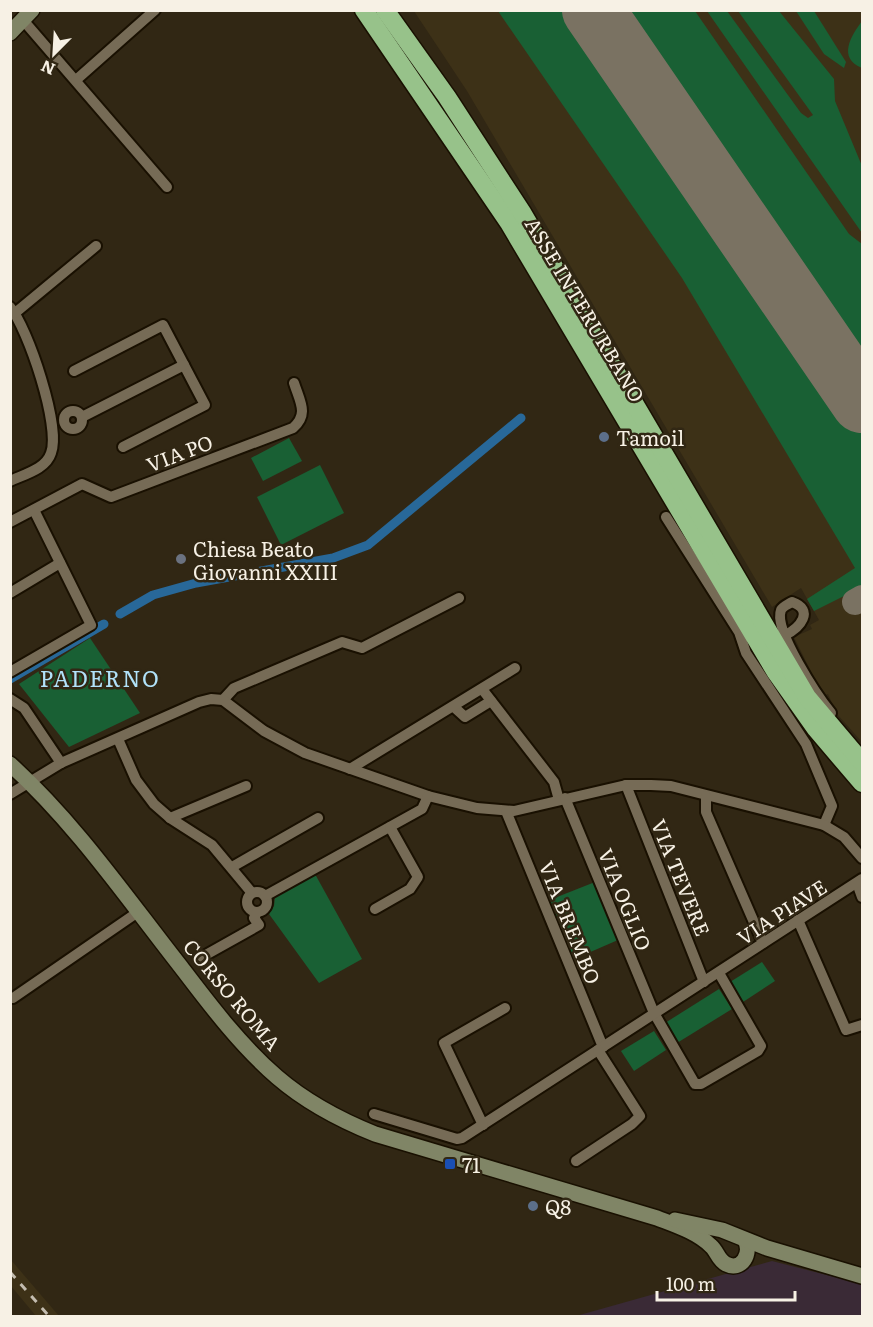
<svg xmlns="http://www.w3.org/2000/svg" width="873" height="1327" viewBox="0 0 873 1327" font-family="Literata,serif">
  <rect width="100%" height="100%" fill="#312714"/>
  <path fill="#3a2a36" d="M772 1261 862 1284V1316H576Z"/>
  <g fill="#3d3117">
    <path d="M414 11H862V742L837 714 828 694 823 696 794 637 812 629 810 625 819 620 801 588 772 607 467 91Z"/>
    <path d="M10 1260H11L59 1316H36L11 1286Z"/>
  </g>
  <g fill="#196034">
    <path d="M498 11H576L862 426V592L852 597 850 593 814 611 807 599 855 568 682 278Z"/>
    <path d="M607 11H695L849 234 862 244V381Z"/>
    <path d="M707 11H727L801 113 808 118 813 115 738 11H779L834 79 835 101 862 166V233Z"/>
    <path d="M796 11H814L846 62 844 68 824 54Z"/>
    <path d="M862 21V68C837 58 851 36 862 21Z"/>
    <path d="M289 438 302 461 263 481 251 458Z"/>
    <path d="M320 465 344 513 281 545 257 497Z"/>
    <path d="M90 638 140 713 69 747 19 684Z"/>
    <path d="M315 874 362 959 319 983 269 914 274 906 275 897Z"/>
    <path d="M595 882 618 940 572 960 547 901Z"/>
    <path d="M762 962 775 981 743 1002 730 982Z"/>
    <path d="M719 989 732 1009 677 1043 665 1023Z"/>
    <path d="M654 1031 666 1050 634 1071 621 1051Z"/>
  </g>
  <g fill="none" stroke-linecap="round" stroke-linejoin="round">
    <g stroke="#286899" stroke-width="9">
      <path d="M120 614 153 595 196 583 333 558 368 545 521 418"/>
      <path d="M10 679 104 624"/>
    </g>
    <path stroke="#7a7262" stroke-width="26" d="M855 602 862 598"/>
    <path stroke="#7a7262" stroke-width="62" d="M593 10 862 402"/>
    <defs>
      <g id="street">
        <path d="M23 20 167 187"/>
        <path d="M76 80 155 10"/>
        <path d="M10 307C28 328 61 427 51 453 46 469 25 474 10 481"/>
        <path d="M15 313 96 246"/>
        <path d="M74 371 163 325 205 405 123 447"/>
        <circle cx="73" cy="420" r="9"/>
        <path d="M82 417 184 365"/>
        <path d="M666 517 739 632 746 653 806 744 832 806 824 825"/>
        <path d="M10 522 82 484 111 497 293 428C309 414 300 402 294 383"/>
        <path d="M10 593 60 563"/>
        <path d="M785 635C800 628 815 610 792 602 787 605 783 606 781 610 773 630 818 697 831 713"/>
        <path d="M10 672 91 625 34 510"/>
        <path d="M482 689 554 782 559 800"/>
        <path d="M10 699 24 708 61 763"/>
        <path d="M223 700 234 688 342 642 362 648 459 598"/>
        <path d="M454 707 465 717 491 701"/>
        <path d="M118 739 136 780 154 804 170 818 212 845 252 893"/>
        <path d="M350 769 515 668"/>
        <path d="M626 785 704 982"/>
        <path d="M10 794 61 763 199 702 211 699 223 700 264 731 305 753 428 796 477 808 514 811 626 785H651L671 786 824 825 844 837 862 858"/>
        <path d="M706 796V812L763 943"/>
        <path d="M565 798 654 1013 695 1084H701L758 1051 761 1046 719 973"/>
        <path d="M506 811 603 1047"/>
        <path d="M170 818 246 786"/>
        <path d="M232 867 318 818"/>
        <path d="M857 883 862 897"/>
        <circle cx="257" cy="902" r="10"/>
        <path d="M265 896 422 809 428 796"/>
        <path d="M375 909 410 889 418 877 390 827"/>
        <path d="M798 920 846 1030 862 1025"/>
        <path d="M202 957 259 925 254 918 257 912"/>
        <path d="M13 998 138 912"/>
        <path d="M374 1114 457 1139 462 1138 862 879"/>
        <path d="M483 1125 444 1043 505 1008"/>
        <path d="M576 1161 632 1124 640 1116 598 1050"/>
      </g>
      <g id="secondary">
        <path d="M10 33 32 10"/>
        <path d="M10 764C76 824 126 897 181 967 210 1005 240 1045 277 1077 306 1102 340 1120 375 1134L657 1218C675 1225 697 1232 711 1246 717 1251 718 1260 726 1264 742 1272 752 1253 745 1240"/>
        <path d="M675 1220 722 1230 767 1248 862 1276"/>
      </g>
      <g id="highway">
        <path d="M364 10 509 223 775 671 816 729 862 783"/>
        <path d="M385 10 447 97 523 214 807 697 862 762"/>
      </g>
    </defs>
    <use href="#street" stroke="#191001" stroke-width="14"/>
    <use href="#secondary" stroke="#191001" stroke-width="18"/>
    <use href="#highway" stroke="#191001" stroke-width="21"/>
    <use href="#street" stroke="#766b56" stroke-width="10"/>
    <use href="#secondary" stroke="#808566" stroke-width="15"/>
    <use href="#highway" stroke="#97c28a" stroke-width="18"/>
    <path stroke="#c3bcaf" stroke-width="3" stroke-dasharray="8 8" stroke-linecap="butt" d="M10 1272 49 1316"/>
  </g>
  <g fill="#5c6f8a" stroke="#312714" stroke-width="2">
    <circle cx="604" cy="437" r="6"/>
    <circle cx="533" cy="1206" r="6"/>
  </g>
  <circle fill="#6b7280" stroke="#312714" stroke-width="2" cx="181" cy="559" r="6"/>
  <rect fill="#1a4fb4" stroke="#312714" stroke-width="2" x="444" y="1158" width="12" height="12" rx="3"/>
  <g text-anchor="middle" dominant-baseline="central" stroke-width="5" stroke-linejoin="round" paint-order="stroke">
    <g font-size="20" fill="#f7f1e5" stroke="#312714">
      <text transform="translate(586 309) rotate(59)">ASSE INTERURBANO</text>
      <text transform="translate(179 452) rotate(-21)">VIA PO</text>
      <text transform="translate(682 877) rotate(68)">VIA TEVERE</text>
      <text transform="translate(626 899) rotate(68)">VIA OGLIO</text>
      <text transform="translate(781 911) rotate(-33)">VIA PIAVE</text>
      <text transform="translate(571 922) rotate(68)">VIA BREMBO</text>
      <text transform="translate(233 994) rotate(50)">CORSO ROMA</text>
    </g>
    <g font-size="20" fill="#f7f1e5" stroke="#312714" text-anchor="start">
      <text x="616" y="437">Tamoil</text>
      <text x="193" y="548">Chiesa Beato<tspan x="193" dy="23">Giovanni XXIII</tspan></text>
      <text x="462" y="1164">71</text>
      <text x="545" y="1206">Q8</text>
    </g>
    <g font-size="22" letter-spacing="1.5" fill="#b1e2f9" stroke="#312714">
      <text x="100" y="677">PADERNO</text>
    </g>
  </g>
  <rect width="873" height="1327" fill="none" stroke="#f7f1e5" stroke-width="24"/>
  <g transform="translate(54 54) rotate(204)" stroke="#312714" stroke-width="4.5" paint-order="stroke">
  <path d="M0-4.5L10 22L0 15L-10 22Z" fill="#f7f1e5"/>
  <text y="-9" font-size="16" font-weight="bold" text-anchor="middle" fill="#f7f1e5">N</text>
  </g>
  <path d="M657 1291v9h138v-9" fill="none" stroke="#f7f1e5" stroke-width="3"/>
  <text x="666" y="1291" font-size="18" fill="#f7f1e5" stroke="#312714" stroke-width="4.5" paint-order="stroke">100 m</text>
</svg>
